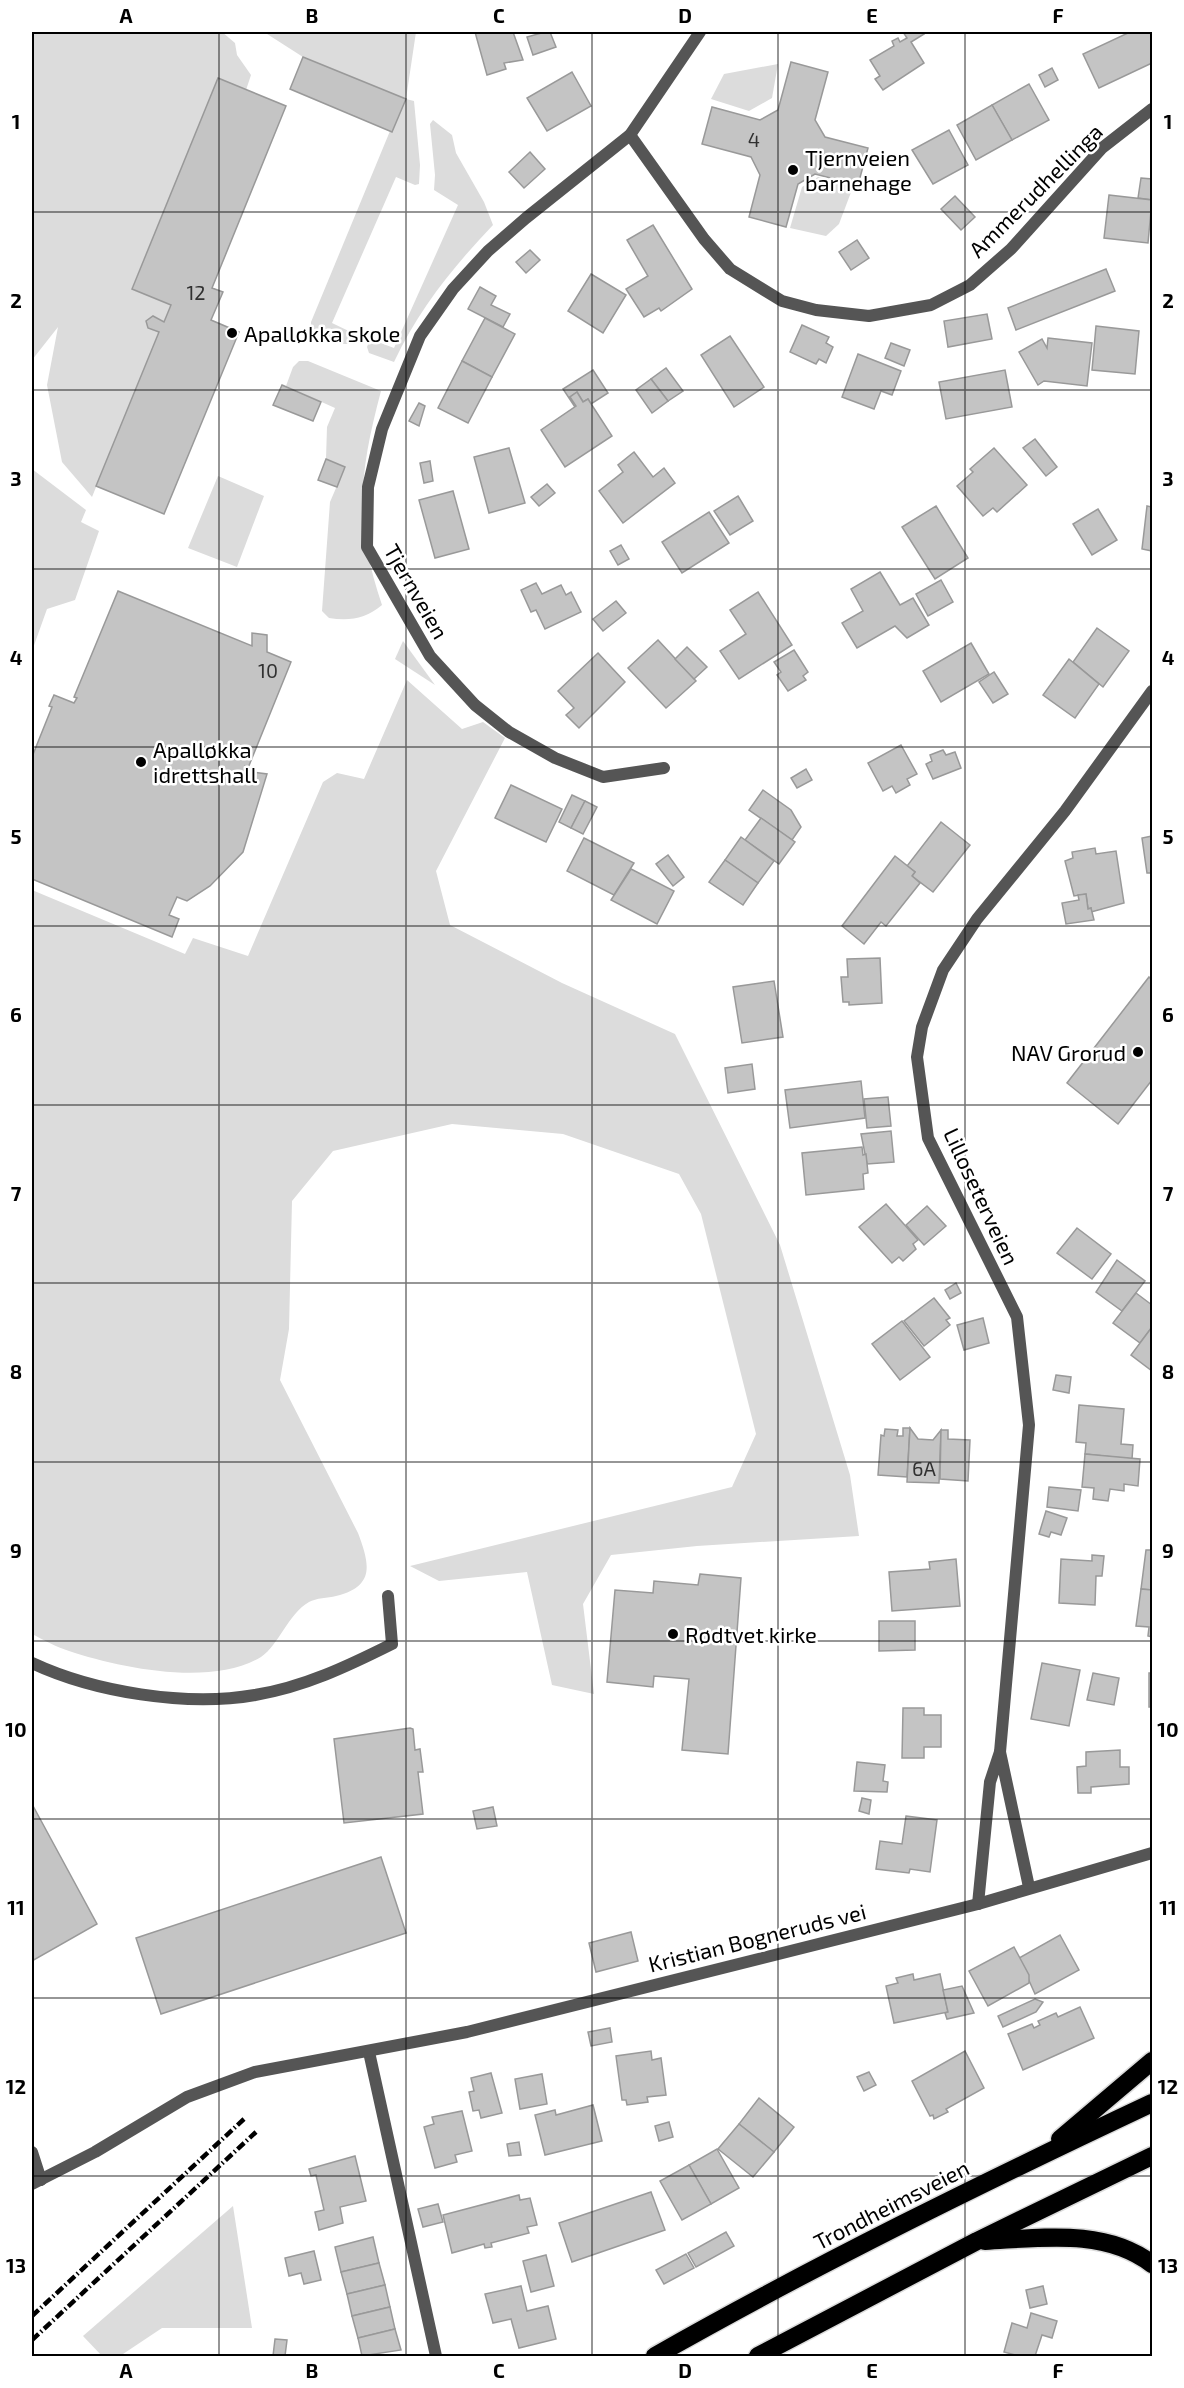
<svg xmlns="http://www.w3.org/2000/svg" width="1184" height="2388" viewBox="0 0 1184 2388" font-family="'Exo 2',sans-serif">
  <rect width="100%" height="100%" fill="#fff"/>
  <g fill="#dcdcdc">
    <path d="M32 32H222L235 43 237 55 251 75 246 90 218 79 132 288 171 305 164 322 153 316 146 321 148 328 159 332 92 497 62 462 47 385 58 327 32 360Z"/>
    <path d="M264 32H416L406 99 414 101 420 165 419 184 415 185 396 177 332 323 355 334 348 344C335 345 320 336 311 327V322L390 131H392L406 99 303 57Z"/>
    <path d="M778 64 772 98 749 111 711 99 724 74Z"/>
    <path d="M433 120 452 135 456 153 484 202 493 225C453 267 419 309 394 362L369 353 367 347 370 339 394 348 458 205 434 190 435 175 430 124Z"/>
    <path d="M818 177 853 187 839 224 826 236 790 228 802 187Z"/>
    <path d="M299 361H308L381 391C359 474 354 522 382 605 366 619 349 621 329 618L322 611 330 502 345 467 326 459 327 427 335 408 286 386 293 367Z"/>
    <path d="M32 469 86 510 81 522 99 531 75 600 47 609 32 651Z"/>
    <path d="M218 476 264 496 237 567 188 548Z"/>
    <path d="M403 641 435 685 395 659Z"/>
    <path d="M407 680 462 729 483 722 505 738 436 871 450 925 562 983 675 1034 780 1245 850 1475 859 1536 697 1546 611 1555 583 1604 594 1694 552 1685 527 1572 439 1581 410 1566 732 1487 756 1434 701 1214 679 1174 563 1134 452 1124 333 1151 292 1201 289 1329 280 1380 358 1533C370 1565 375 1586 336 1596 328 1598 316 1598 309 1602 288 1614 279 1645 261 1657 212 1687 120 1668 69 1651 56 1647 44 1640 32 1634V890L185 954 193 938 248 956 323 782 337 773 364 779Z"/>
    <path d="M233 2206 252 2328H162L120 2356H102L83 2336Z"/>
  </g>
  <g fill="#c4c4c4" stroke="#999" stroke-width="1.5">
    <path d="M475 32H513L523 60 504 63 506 69 487 75Z"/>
    <path d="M545 32H550L556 47 533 55 527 37Z"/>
    <path d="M903 32H922L924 34 911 42 924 63 883 90 875 79 880 76 870 60 894 46 892 41 898 38 900 42 907 38Z"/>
    <path d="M1130 32H1150L1152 38V63L1099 88 1083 54Z"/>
    <path d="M303 57 406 99 392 132 290 89Z"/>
    <path d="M791 62 828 72 815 120 825 137 868 148 858 185 815 174 798 184 786 227 749 217 760 175 751 157 702 144 712 107 760 120 778 110Z"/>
    <path d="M1052 68 1058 80 1045 87 1039 75Z"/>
    <path d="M572 72 591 106 547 131 527 98Z"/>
    <path d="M218 78 286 106 212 288 223 292 211 320 239 332 164 514 96 486 159 332 148 328 146 321 153 316 164 322 171 305 132 289Z"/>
    <path d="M1029 84 1049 120 1012 140 992 105Z"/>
    <path d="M992 105 1012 140 976 160 957 125Z"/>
    <path d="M949 130 968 165 933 184 912 150Z"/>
    <path d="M530 152 545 169 524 188 509 172Z"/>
    <path d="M1141 178 1152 179V200L1138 198Z"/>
    <path d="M1109 195 1152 200 1148 243 1104 238Z"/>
    <path d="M955 196 975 217 961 230 941 209Z"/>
    <path d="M653 225 692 289 661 311 659 308 644 317 626 289 648 276 627 240Z"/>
    <path d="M857 240 869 258 851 270 839 252Z"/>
    <path d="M530 250 540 260 526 273 516 262Z"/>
    <path d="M1106 269 1115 291 1016 330 1008 308Z"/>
    <path d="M591 274 626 295 603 333 568 311Z"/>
    <path d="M480 287 496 296 491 305 510 314 503 327 468 309Z"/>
    <path d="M987 314 992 339 948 347 944 321Z"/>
    <path d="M485 318 515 334 492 377 462 361Z"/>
    <path d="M802 325 829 337 826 343 833 347 826 363 819 359 816 364 790 352Z"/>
    <path d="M1096 326 1139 331 1135 374 1092 370Z"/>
    <path d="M730 336 764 387 734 407 701 355Z"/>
    <path d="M1048 338 1092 343 1087 386 1044 381 1038 385 1019 352 1042 339 1047 348Z"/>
    <path d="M891 343 910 350 904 366 885 358Z"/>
    <path d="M858 354 901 371 892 395 881 391 874 409 842 397Z"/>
    <path d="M462 361 492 377 468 423 438 408Z"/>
    <path d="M666 368 683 391 668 401 651 379Z"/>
    <path d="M593 370 608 393 591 404 588 399 583 402 577 392 570 397 575 407 563 389Z"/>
    <path d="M1005 370 1012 407 946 419 939 382Z"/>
    <path d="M651 379 668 401 652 413 636 390Z"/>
    <path d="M282 385 321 402 313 421 273 405Z"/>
    <path d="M577 392 583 402 588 399 612 436 565 467 541 430 576 406 570 397Z"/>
    <path d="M419 403 425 406 419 426 409 421Z"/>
    <path d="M1035 439 1057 467 1046 476 1023 448Z"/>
    <path d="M509 448 525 503 489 513 474 457Z"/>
    <path d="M994 448 1027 485 997 512 993 508 983 516 957 486 973 472 970 469Z"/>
    <path d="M634 452 653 477 664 468 675 483 623 523 599 491 623 472 618 465Z"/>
    <path d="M326 459 345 467 337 487 318 480Z"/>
    <path d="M430 461 433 481 424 483 420 463Z"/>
    <path d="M547 484 555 493 539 506 531 497Z"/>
    <path d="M453 491 469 549 435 558 419 500Z"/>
    <path d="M738 496 753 521 730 535 714 511Z"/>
    <path d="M936 506 968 558 935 579 902 527Z"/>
    <path d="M1147 506 1152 507V551L1142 549Z"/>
    <path d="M1098 509 1117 540 1092 555 1073 524Z"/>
    <path d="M709 512 729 543 682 573 662 542Z"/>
    <path d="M621 545 629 559 618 565 610 551Z"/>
    <path d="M880 572 900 605 913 598 929 625 907 638 895 626 857 648 842 623 863 611 851 589Z"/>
    <path d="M941 580 953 602 928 616 916 594Z"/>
    <path d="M536 583 542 594 561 585 566 595 571 592 581 612 545 629 536 610 531 612 521 590Z"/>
    <path d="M118 591 252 646V633L267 635V652L291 662 248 768 245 766 244 771 267 774 243 852 210 886 187 901 177 897 169 915 179 919 172 937 32 879V757L52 707 49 706 54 695 74 703 77 698 74 697Z"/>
    <path d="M758 592 792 645 739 679 720 651 746 634 730 610Z"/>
    <path d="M616 601 626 613 603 631 593 619Z"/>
    <path d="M1097 628 1129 651 1103 687 1073 662Z"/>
    <path d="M658 640 696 681 666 708 628 668Z"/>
    <path d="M971 643 989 674 941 702 923 671Z"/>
    <path d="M687 647 707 667 694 679 675 659Z"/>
    <path d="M794 650 808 672 803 676 806 680 788 691 777 675 781 672 774 662Z"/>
    <path d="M598 653 625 682 579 728 566 715 574 708 558 691Z"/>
    <path d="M1069 659 1099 684 1075 718 1043 695Z"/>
    <path d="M994 672 1008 694 993 703 979 682Z"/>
    <path d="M901 745 917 774 907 779 910 785 896 793 892 786 883 791 868 763Z"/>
    <path d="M943 750 946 755 955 752 961 768 933 779 926 764 932 761 930 755Z"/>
    <path d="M806 769 812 780 797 788 791 778Z"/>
    <path d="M511 785 562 809 546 842 495 818Z"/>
    <path d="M763 790 791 810 801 827 792 840 749 810Z"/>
    <path d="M572 795 585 801 571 828 559 822Z"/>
    <path d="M585 801 597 807 583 834 571 828Z"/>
    <path d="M761 818 795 842 779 864 745 840Z"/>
    <path d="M941 822 970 845 933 892 912 876 915 872 907 866Z"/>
    <path d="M1152 836V873H1147L1142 838Z"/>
    <path d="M741 837 774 861 758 883 725 860Z"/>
    <path d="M584 838 634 863 614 895 567 871Z"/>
    <path d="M1095 848 1096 854 1116 851 1124 903 1091 912V908L1088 909 1086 894 1074 896 1065 861 1073 858 1072 852Z"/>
    <path d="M668 855 684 877 673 886 656 864Z"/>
    <path d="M895 856 915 872 912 876 920 883 886 926 881 922 864 944 842 926Z"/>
    <path d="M725 860 758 883 743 905 709 882Z"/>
    <path d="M631 869 674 891 657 924 611 900Z"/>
    <path d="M1086 894 1088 909 1091 908 1094 920 1066 924 1062 903 1079 900 1078 895Z"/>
    <path d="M880 958 882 1003 849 1005V1002H843L841 977H848L847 959Z"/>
    <path d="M1149 977 1152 980V1080L1118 1124 1067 1083Z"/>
    <path d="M774 981 783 1037 742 1043 733 987Z"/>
    <path d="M752 1064 755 1089 728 1093 725 1068Z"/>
    <path d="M861 1081 865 1118 790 1128 785 1090Z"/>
    <path d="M888 1097 891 1126 867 1128 864 1099Z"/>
    <path d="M891 1131 894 1162 867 1164 861 1134Z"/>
    <path d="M862 1147 863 1155 866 1154 868 1173 863 1174 864 1189 806 1195 802 1153Z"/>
    <path d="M886 1204 918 1240 913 1244 916 1249 903 1261 899 1257 892 1263 859 1227Z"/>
    <path d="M927 1206 946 1226 924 1245 906 1225Z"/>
    <path d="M1077 1228 1111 1254 1092 1279 1057 1253Z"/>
    <path d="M1117 1260 1145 1281 1122 1311 1096 1292Z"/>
    <path d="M956 1283 961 1293 950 1299 945 1290Z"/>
    <path d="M1136 1293 1152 1305V1327L1140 1343 1113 1323Z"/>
    <path d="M934 1298 950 1318 946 1320 950 1325 924 1346 904 1321Z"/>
    <path d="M983 1318 989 1343 964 1350 957 1325Z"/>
    <path d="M902 1321 930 1357 900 1380 872 1344Z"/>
    <path d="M1152 1327V1371L1131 1355Z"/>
    <path d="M1056 1375 1071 1377 1069 1393 1053 1390Z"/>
    <path d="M1079 1405 1124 1409 1121 1444 1133 1445 1132 1459 1085 1454 1086 1443 1076 1442Z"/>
    <path d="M903 1428H910L907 1477 878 1475 881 1435 884 1436 885 1429 898 1430 897 1436H903Z"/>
    <path d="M910 1428 918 1439 933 1440 941 1430 939 1483 907 1482Z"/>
    <path d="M941 1430H948V1439L970 1440 968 1481 940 1479Z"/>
    <path d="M1085 1454 1140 1459 1138 1486 1124 1484V1491L1110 1489 1108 1501 1093 1499 1094 1488 1082 1487Z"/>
    <path d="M1049 1487 1081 1490 1078 1511 1047 1507Z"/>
    <path d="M1046 1511 1067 1518 1061 1535 1051 1532 1049 1537 1039 1534Z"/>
    <path d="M1146 1550H1152V1590L1141 1589Z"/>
    <path d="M1092 1555 1104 1556 1102 1576H1096L1095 1605 1059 1603 1061 1559 1092 1561Z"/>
    <path d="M956 1559 960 1606 892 1611 889 1572 930 1569 929 1562Z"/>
    <path d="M700 1574 741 1578 728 1754 682 1750 689 1679 654 1676 653 1687 607 1682 615 1590 653 1593 654 1581 698 1585Z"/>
    <path d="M1141 1589 1152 1590V1637L1148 1636 1149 1627 1136 1626Z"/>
    <path d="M879 1621H915V1650L879 1651Z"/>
    <path d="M1042 1663 1080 1670 1069 1726 1031 1719Z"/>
    <path d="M1093 1673 1119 1678 1114 1705 1087 1700Z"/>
    <rect x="1149" y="1673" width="3" height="34"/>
    <path d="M903 1708H924V1715H941V1747H924V1758H902Z"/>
    <path d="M410 1728 413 1729 415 1750 420 1749 423 1772H418L423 1814 344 1823 334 1739Z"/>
    <path d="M1120 1750V1767H1129V1784L1091 1787V1793H1078L1077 1767 1086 1766V1752Z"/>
    <path d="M857 1762 885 1765 883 1781 888 1782 887 1792 854 1791Z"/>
    <path d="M862 1798 871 1800 869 1814 859 1811Z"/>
    <path d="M32 1804 97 1924 32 1961Z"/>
    <path d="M493 1807 497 1826 477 1829 473 1811Z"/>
    <path d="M906 1816 937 1820 930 1872 910 1869 909 1873 876 1869 880 1841 902 1844Z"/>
    <path d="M381 1857 406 1933 161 2014 136 1938Z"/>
    <path d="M631 1932 638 1961 596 1972 589 1943Z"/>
    <path d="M1060 1935 1079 1970 1035 1994 1019 1958Z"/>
    <path d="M1014 1947 1029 1975V1983L988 2006 969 1971Z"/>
    <path d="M913 1974 914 1980 940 1974 948 2012 894 2023 886 1986 898 1983 896 1978Z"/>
    <path d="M962 1986 974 2013 947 2019 945 2013 948 2012 943 1990Z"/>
    <path d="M1035 1999 1043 2002 1036 2012 1003 2027 998 2016Z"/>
    <path d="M1080 2007 1094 2038 1023 2070 1008 2034 1032 2024 1034 2028 1040 2025 1038 2021 1056 2013 1058 2017Z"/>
    <path d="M610 2028 612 2042 591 2046 588 2032Z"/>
    <path d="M651 2051 652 2060 661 2058 666 2095 647 2097 648 2102 627 2105 626 2100H622L616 2056Z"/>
    <path d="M965 2051 984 2088 946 2109 948 2112 934 2119 933 2115 930 2116 912 2081Z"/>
    <path d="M869 2072 876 2085 864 2091 857 2077Z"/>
    <path d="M491 2073 502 2113 481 2118 479 2110 473 2111 469 2092 474 2091 471 2078Z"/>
    <path d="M542 2074 547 2104 520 2109 515 2079Z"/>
    <path d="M759 2098 794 2127 774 2152 739 2124Z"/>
    <path d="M593 2105 602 2141 545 2155 535 2115 555 2110 556 2115Z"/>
    <path d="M462 2111 472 2151 455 2155 457 2162 435 2168 424 2127 434 2124 432 2117Z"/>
    <path d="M669 2122 673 2137 659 2141 655 2126Z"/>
    <path d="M739 2124 774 2152 753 2177 718 2149Z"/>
    <path d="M519 2142 521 2155 509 2156 507 2144Z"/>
    <path d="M717 2149 739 2188 711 2204 689 2165Z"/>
    <path d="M355 2156 366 2201 340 2207 343 2223 319 2230 315 2212 324 2210 316 2175 311 2176 309 2169Z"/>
    <path d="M689 2165 711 2204 682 2220 660 2181Z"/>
    <path d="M651 2192 665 2230 572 2262 559 2223Z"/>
    <path d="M519 2195 520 2200 530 2198 537 2225 527 2227 529 2233 491 2243 492 2247 485 2248 484 2244 452 2253 443 2215Z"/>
    <path d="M438 2204 443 2222 423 2227 418 2209Z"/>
    <path d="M726 2232 734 2246 696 2267 688 2253Z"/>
    <path d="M373 2237 379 2263 341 2272 335 2247Z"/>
    <path d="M314 2251 321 2280 304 2284 301 2273 289 2276 285 2258Z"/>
    <path d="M686 2254 694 2268 664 2284 656 2270Z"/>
    <path d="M546 2255 554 2286 531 2292 523 2261Z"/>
    <path d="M379 2263 385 2285 347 2294 341 2272Z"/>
    <path d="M385 2285 390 2307 352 2316 347 2294Z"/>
    <path d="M521 2286 527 2311 548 2306 556 2339 519 2348 511 2319 493 2323 485 2294Z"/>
    <path d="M1043 2286 1047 2304 1030 2308 1026 2290Z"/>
    <path d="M390 2307 395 2329 358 2338 352 2316Z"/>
    <path d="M1031 2313 1057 2321 1052 2338 1042 2335 1035 2356H1019L1004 2352 1012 2323 1027 2328Z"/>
    <path d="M395 2329 401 2350 362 2356 358 2338Z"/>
    <path d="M275 2339 287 2340 285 2356H273Z"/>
  </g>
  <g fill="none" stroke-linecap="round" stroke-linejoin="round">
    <defs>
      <g id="highway">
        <path d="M1060 2139 1152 2061"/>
        <path d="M985 2241C1041 2238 1105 2228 1152 2264"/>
        <path d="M655 2356C817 2264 984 2182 1152 2103"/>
        <path d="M758 2356 977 2241 1152 2156"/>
      </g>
    </defs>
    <use href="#highway" stroke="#dbdbdb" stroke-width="21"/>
    <g stroke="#555" stroke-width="12">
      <path d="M630 135 704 239 730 269 782 301 816 310 869 316 931 305 970 285 1011 249 1102 148 1152 109"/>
      <path d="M664 768 603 777 555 758 509 732 475 705 430 656 367 547 368 487 382 429 420 336 453 289 488 251 526 218 630 135 700 32"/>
      <path d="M32 1663C94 1692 186 1707 255 1695 304 1687 348 1666 392 1644L388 1596"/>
      <path d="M1000 1752 1029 1425 1017 1317 928 1138 917 1057 922 1027 943 970 977 919 1065 811 1152 691"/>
      <path d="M978 1904 990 1782 1000 1752 1029 1887"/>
      <path d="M369 2052 436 2356"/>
      <path d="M32 2152 41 2180"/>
      <path d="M32 2184 95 2152 187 2097 255 2072 467 2032 978 1904 1152 1853"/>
    </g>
    <use href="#highway" stroke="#000" stroke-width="18"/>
    <g stroke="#000" stroke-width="4.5" stroke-dasharray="9 3 1.5 3" stroke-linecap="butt">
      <path d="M32 2316 244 2119"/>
      <path d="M32 2340 256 2132"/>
    </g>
  </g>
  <path fill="none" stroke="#000" stroke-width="1.5" stroke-opacity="0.55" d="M219 32V2356M406 32V2356M592 32V2356M778 32V2356M965 32V2356M32 212H1152M32 390H1152M32 569H1152M32 747H1152M32 926H1152M32 1105H1152M32 1283H1152M32 1462H1152M32 1641H1152M32 1819H1152M32 1998H1152M32 2176H1152"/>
  <g fill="#000" stroke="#fff" stroke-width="2">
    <circle cx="793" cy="170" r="6"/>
    <circle cx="232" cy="333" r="6"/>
    <circle cx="141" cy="762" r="6"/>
    <circle cx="1138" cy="1052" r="6"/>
    <circle cx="673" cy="1634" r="6"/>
  </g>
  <g text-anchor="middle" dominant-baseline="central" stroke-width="5" stroke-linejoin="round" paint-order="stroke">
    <g font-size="20" fill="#313131">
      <text x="754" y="139">4</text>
      <text x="196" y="292">12</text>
      <text x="268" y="670">10</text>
      <text x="924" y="1468">6A</text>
    </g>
    <g font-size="22" fill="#000" stroke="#fff" text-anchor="start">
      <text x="805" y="157">Tjernveien<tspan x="805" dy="25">barnehage</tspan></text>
      <text x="244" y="333">Apalløkka skole</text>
      <text x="153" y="749">Apalløkka<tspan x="153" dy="25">idrettshall</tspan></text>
      <text x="1126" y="1052" text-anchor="end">NAV Grorud</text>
      <text x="685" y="1634">Rødtvet kirke</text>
    </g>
    <g font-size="22" fill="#000" stroke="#fff">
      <text transform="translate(1035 190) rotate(-45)">Ammerudhellinga</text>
      <text transform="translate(417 591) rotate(60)">Tjernveien</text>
      <text transform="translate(982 1196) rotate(65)">Lilloseterveien</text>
      <text transform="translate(757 1937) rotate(-14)">Kristian Bogneruds vei</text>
      <text transform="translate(891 2204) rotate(-27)">Trondheimsveien</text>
    </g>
  </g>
  <rect width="1184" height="2388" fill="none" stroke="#ffffff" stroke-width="66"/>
  <rect x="33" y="33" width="1118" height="2322" fill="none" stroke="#000" stroke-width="2"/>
  <g font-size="20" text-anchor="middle" font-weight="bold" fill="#000">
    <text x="126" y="23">A</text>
    <text x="312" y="23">B</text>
    <text x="499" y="23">C</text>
    <text x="685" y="23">D</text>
    <text x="872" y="23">E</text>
    <text x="1058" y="23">F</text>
    <text x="16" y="129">1</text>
    <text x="1168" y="129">1</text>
    <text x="16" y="308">2</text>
    <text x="1168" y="308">2</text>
    <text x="16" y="486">3</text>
    <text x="1168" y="486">3</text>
    <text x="16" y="665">4</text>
    <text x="1168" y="665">4</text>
    <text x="16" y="844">5</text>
    <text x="1168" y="844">5</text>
    <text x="16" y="1022">6</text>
    <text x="1168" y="1022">6</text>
    <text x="16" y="1201">7</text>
    <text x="1168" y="1201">7</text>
    <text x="16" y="1379">8</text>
    <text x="1168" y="1379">8</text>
    <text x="16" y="1558">9</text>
    <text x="1168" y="1558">9</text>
    <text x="16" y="1737">10</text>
    <text x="1168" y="1737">10</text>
    <text x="16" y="1915">11</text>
    <text x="1168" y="1915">11</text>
    <text x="16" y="2094">12</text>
    <text x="1168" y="2094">12</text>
    <text x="16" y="2273">13</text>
    <text x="1168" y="2273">13</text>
    <text x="126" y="2378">A</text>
    <text x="312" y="2378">B</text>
    <text x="499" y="2378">C</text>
    <text x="685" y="2378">D</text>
    <text x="872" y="2378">E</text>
    <text x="1058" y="2378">F</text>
  </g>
</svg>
